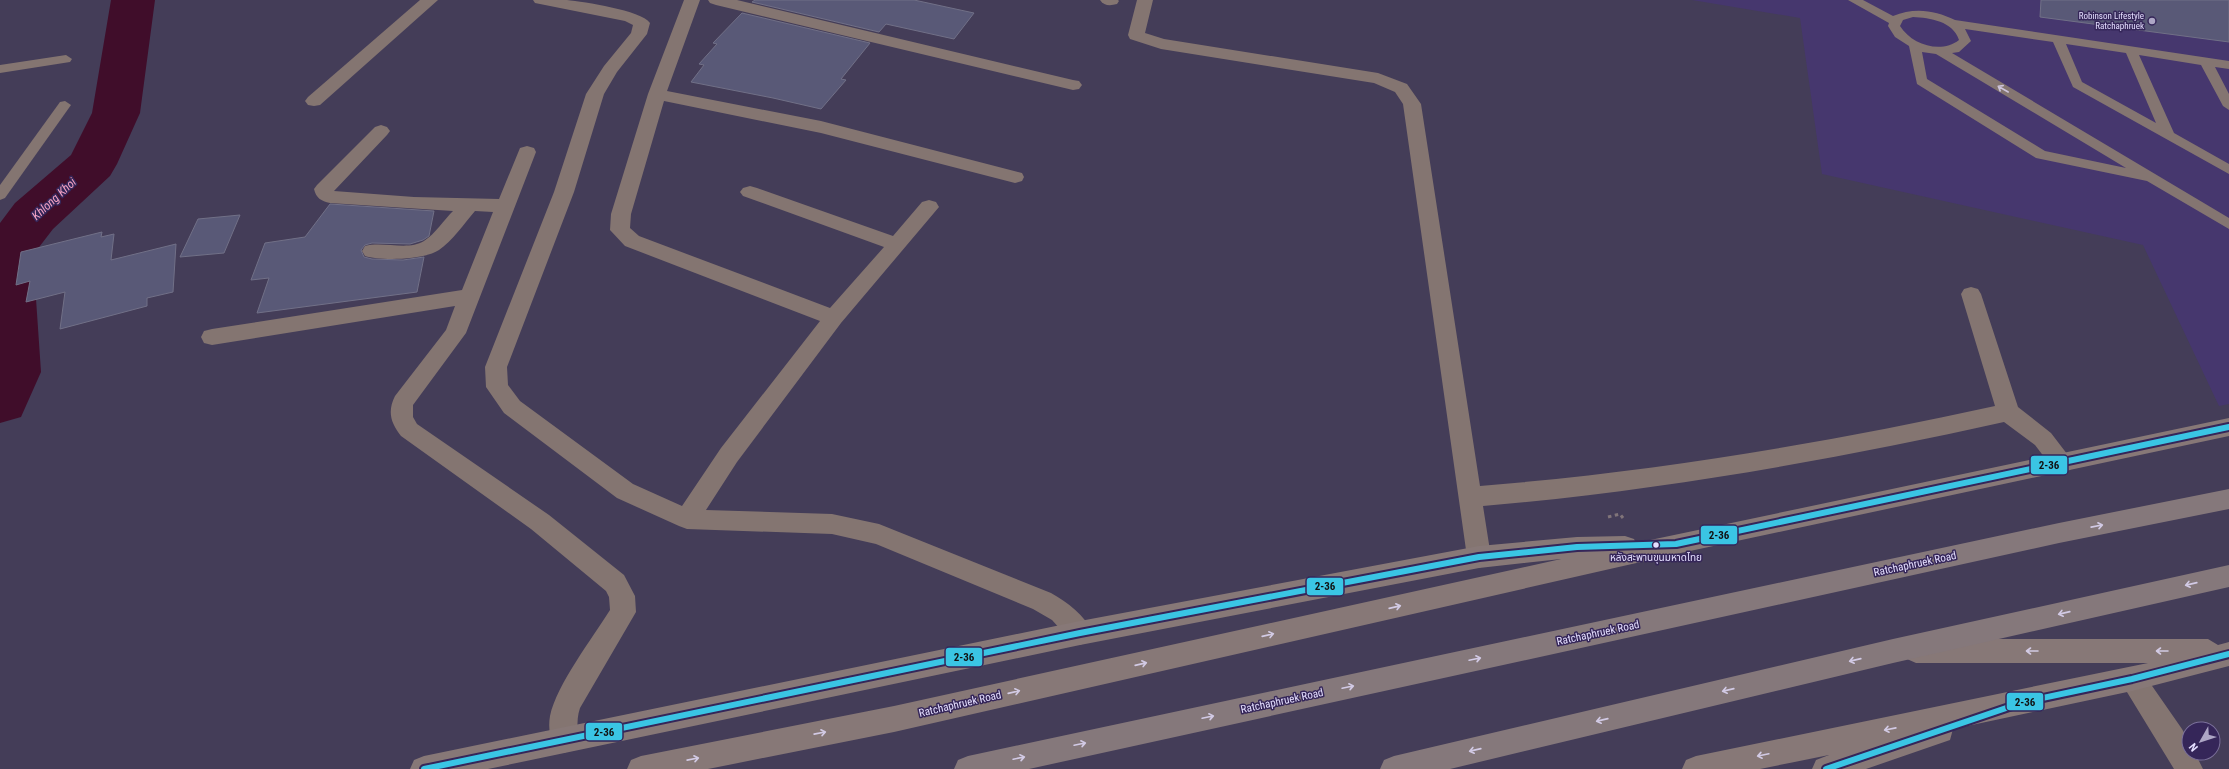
<svg xmlns="http://www.w3.org/2000/svg" width="2229" height="769" viewBox="0 0 2229 769" font-family="'Roboto Condensed','Noto Sans Thai',sans-serif">
  <rect width="100%" height="100%" fill="#443d58"/>
  <path fill="#46376e" d="M1692 0H2229V404L2219 406 2143 245 1822 174 1800 18Z"/>
  <g fill="none" stroke-linecap="round" stroke-linejoin="round">
    <path fill="#400d2a" fill-rule="evenodd" d="M111 0H155L140 113 117 164 110 176 53 229 33 255 41 372 21 417 0 423V223L15 203 71 155 92 113Z"/>
  </g>
  <g fill="#595977" stroke="#717087">
    <path d="M755 0H914L974 13 954 39 886 24 879 32 752 2Z"/>
    <path d="M2041 0H2229V42L2040 17Z"/>
    <path d="M742 13 870 43 841 79 846 80 821 109 773 98 691 82 704 65 699 64 717 44 713 43Z"/>
    <path d="M330 204 434 211 429 236 423 240 410 244 372 243 365 245 361 250 364 257 372 259 403 260 424 257 417 292 257 313 269 278 251 280 265 243 305 237Z"/>
    <path d="M240 215 224 253 180 257 198 219Z"/>
    <path d="M102 232 101 237 114 234 111 260 176 244 173 292 147 298V306L60 329 65 292 26 302 30 281 16 285 21 252Z"/>
  </g>
  <g fill="none" stroke-linecap="round" stroke-linejoin="round">
    <path stroke="#807479" stroke-width="3" stroke-dasharray="3.5 3.5" stroke-linecap="butt" d="M1608 517 1620 514 1623 518"/>
    <g fill="#847571" fill-rule="evenodd">
      <path d="M1848 0H1863L1893 16C1914 7 1935 10 1955 20L2229 61V69L2215 67 2229 94V110L2223 106 2201 65 2139 55 2174 133 2229 164V174L2073 87 2053 42 1965 29 1971 41 1959 52 1952 53 2229 218V229L2147 181 2036 158 1917 84 1909 46 1895 37 1888 26 1889 23ZM1913 17C1930 18 1953 21 1959 40 1941 54 1912 45 1900 26L1903 20ZM2066 44 2126 53 2156 123 2082 82ZM1922 52 1936 54 2126 168 2045 151 1927 79Z"/>
      <path d="M66 55 72 59 70 62 0 73V65Z"/>
      <path d="M65 101 71 105 5 198 0 200V185L60 102Z"/>
    </g>
    <g fill="#847571" fill-rule="evenodd">
      <path d="M420 0H438L320 105 314 106 308 105 305 101 308 97Z"/>
      <path d="M533 0C544 0 556 0 567 0 584 2 641 10 650 23L647 34 617 72 604 94 574 192 507 367 508 385 520 401 633 484 682 506 721 448 820 321 625 246 610 230 611 214 648 94 684 0H700L667 91 821 121 1022 173 1024 177 1022 181 1015 183 821 133 664 101 631 214 630 228 639 236 830 308 884 247 743 196 740 192 743 188 750 186 757 188 893 236 922 202 929 200 936 202 939 207 841 323 737 462 706 510 832 514 879 524 1051 593C1068 603 1084 614 1093 633L1089 641 1080 645 1071 641 1052 620 1033 609 876 544 832 534 687 529 679 526 617 498 504 413 486 387 485 367 554 192 586 94 604 66 631 33 633 25 625 21 535 3Z"/>
      <path d="M708 0H737L1073 80 1079 81 1082 85 1079 89 1073 90 716 5 710 3Z"/>
      <path d="M1100 0H1118L1119 1 1117 4C1110 6 1104 6 1100 0Z"/>
      <path d="M1137 0H1153L1145 33 1164 39 1378 73 1407 84 1421 104 1480 486C1653 472 1826 443 1995 406L1961 294 1964 289 1971 287 1978 289 1981 294 2018 407 2051 433 2074 463 2070 470 2062 472 2054 470 2035 445 2004 422C1833 460 1658 491 1483 506L1491 557 1488 564 1479 568 1470 564 1467 557 1403 104 1395 92 1374 83 1161 49 1130 39 1128 35Z"/>
      <path d="M381 125 387 127 390 131 387 135 334 191 414 197 499 199 520 148 527 146 534 148 536 152 466 333 413 405V417L417 424 549 515 624 575 635 596 636 612 580 708C575 722 580 735 574 749L564 753 554 749C550 740 548 727 550 716 557 684 592 639 610 610L609 597 606 591 531 529 401 436C391 423 387 412 395 396L446 330 455 306 212 345 204 343 201 337 204 331 212 329 462 290 493 212 475 211C464 224 452 241 439 250 424 260 381 261 365 256L362 251 365 246C383 241 408 251 424 241 435 234 444 220 453 211L330 203C321 201 316 198 314 189L317 185 375 127Z"/>
      <path d="M2132 667 2141 670 2182 729 2189 742V753H2195L2203 769H2174L2119 679 2123 670Z"/>
    </g>
    <g fill="#877877" fill-rule="evenodd">
      <path d="M2229 418V436L1676 554 894 732 708 769H627L631 760 641 756 894 706 1561 559 1479 568 1080 645 488 769H410L414 760 424 756 1080 621 1479 546 1577 537 1625 536 1634 539 1636 543Z"/>
      <path d="M1916 639H2208L2218 645 2229 642V666L2132 691 1953 729 1950 740 1866 769H1812L1816 760 1829 755 1760 769H1682L1686 760 1696 756 2148 663H1916L1907 659 1903 651 1907 643Z"/>
    </g>
    <g fill="#85787b" fill-rule="evenodd">
      <path d="M2229 489V509L2059 543 1029 769H954L958 760 968 756 2059 523Z"/>
      <path d="M2229 565V587L1893 663 1450 769H1380L1384 760 1394 756 1893 639Z"/>
    </g>
    <defs>
      <g id="bus-1">
        <path d="M424 769 1080 633 1479 557 1577 547 1676 544 2229 427"/>
        <path d="M1826 769 2024 702 2132 679 2229 654"/>
      </g>
    </defs>
    <use href="#bus-1" stroke="#352659" stroke-width="10"/>
    <use href="#bus-1" stroke="#3ac5e4" stroke-width="6"/>
  </g>
  <defs><path id="oneway-shaft" d="M-6 0H5M1.5-3L5.5 0L1.5 3" fill="none" stroke-width="1.6" stroke-linecap="round" stroke-linejoin="round"/></defs>
  <use stroke="#cdc4dc" href="#oneway-shaft" transform="translate(2003 89) rotate(-150)"/>
  <g stroke="#d2cae5">
    <use href="#oneway-shaft" transform="translate(2097 526) rotate(-11)"/>
    <use href="#oneway-shaft" transform="translate(2191 584) rotate(167)"/>
    <use href="#oneway-shaft" transform="translate(2064 613) rotate(167)"/>
    <use href="#oneway-shaft" transform="translate(1475 659) rotate(-12)"/>
    <use href="#oneway-shaft" transform="translate(1855 660) rotate(167)"/>
    <use href="#oneway-shaft" transform="translate(1348 687) rotate(-12)"/>
    <use href="#oneway-shaft" transform="translate(1728 690) rotate(167)"/>
    <use href="#oneway-shaft" transform="translate(1208 717) rotate(-12)"/>
    <use href="#oneway-shaft" transform="translate(1602 720) rotate(167)"/>
    <use href="#oneway-shaft" transform="translate(1080 744) rotate(-12)"/>
    <use href="#oneway-shaft" transform="translate(1475 750) rotate(167)"/>
    <use href="#oneway-shaft" transform="translate(1019 758) rotate(-12)"/>
  </g>
  <g stroke="#d2cae4">
    <use href="#oneway-shaft" transform="translate(1395 607) rotate(-13)"/>
    <use href="#oneway-shaft" transform="translate(1268 635) rotate(-13)"/>
    <use href="#oneway-shaft" transform="translate(2032 651) rotate(-180)"/>
    <use href="#oneway-shaft" transform="translate(2162 651) rotate(-180)"/>
    <use href="#oneway-shaft" transform="translate(1141 664) rotate(-13)"/>
    <use href="#oneway-shaft" transform="translate(1014 692) rotate(-13)"/>
    <use href="#oneway-shaft" transform="translate(1890 729) rotate(169)"/>
    <use href="#oneway-shaft" transform="translate(820 733) rotate(-11)"/>
    <use href="#oneway-shaft" transform="translate(1763 755) rotate(168)"/>
    <use href="#oneway-shaft" transform="translate(693 759) rotate(-11)"/>
  </g>
  <circle fill="#ada6c5" stroke="#352659" stroke-width="1.5" cx="2152" cy="21" r="4"/>
  <circle fill="#e5dfff" stroke="#352659" stroke-width="1.5" cx="1656" cy="545" r="3.5"/>
  <g text-anchor="middle" dominant-baseline="central" stroke-width="3" stroke-linejoin="round" paint-order="stroke">
    <g font-size="9" fill="#e5dfff" stroke="#352659" text-anchor="end">
      <text x="2144" y="16">Robinson Lifestyle<tspan x="2144" dy="10">Ratchaphruek</tspan></text>
    </g>
    <g font-size="10" fill="#e5dfff" stroke="#352659">
      <text x="1656" y="557">หลังสะพานขุนมหาดไทย</text>
    </g>
    <g font-size="11" fill="#e5dfff" stroke="#352659">
      <text transform="translate(1915 564) rotate(-12)">Ratchaphruek Road</text>
      <text transform="translate(1598 633) rotate(-12)">Ratchaphruek Road</text>
      <text transform="translate(1282 701) rotate(-12)">Ratchaphruek Road</text>
      <text transform="translate(960 704) rotate(-13)">Ratchaphruek Road</text>
    </g>
    <g font-size="12" font-style="italic" fill="#f7a3c5" stroke="#352659">
      <text transform="translate(54 199) rotate(-43)">Khlong Khoi</text>
    </g>
  </g>
  <g stroke="#352659" stroke-width="1.5">
    <rect x="2030" y="455" width="38" height="20" rx="4" fill="#3ac5e4"/>
    <rect x="1700" y="525" width="38" height="20" rx="4" fill="#3ac5e4"/>
    <rect x="1306" y="577" width="38" height="19" rx="4" fill="#3ac5e4"/>
    <rect x="945" y="647" width="38" height="20" rx="4" fill="#3ac5e4"/>
    <rect x="2006" y="692" width="38" height="19" rx="4" fill="#3ac5e4"/>
    <rect x="585" y="722" width="38" height="19" rx="4" fill="#3ac5e4"/>
  </g>
  <g font-size="11" text-anchor="middle" font-weight="bold" fill="#111">
    <text x="2049" y="469">2-36</text>
    <text x="1719" y="539">2-36</text>
    <text x="1325" y="590">2-36</text>
    <text x="964" y="661">2-36</text>
    <text x="2025" y="706">2-36</text>
    <text x="604" y="736">2-36</text>
  </g>
  <g transform="translate(2201 741) rotate(231)"><circle r="19" fill="#352659" stroke="#7b709b"/>
  <path d="M0-3L7 15L0 10L-7 15Z" fill="#ada6c5"/>
  <text y="-6" font-size="11" font-weight="bold" text-anchor="middle" fill="#e5dfff">N</text>
  </g>
</svg>
